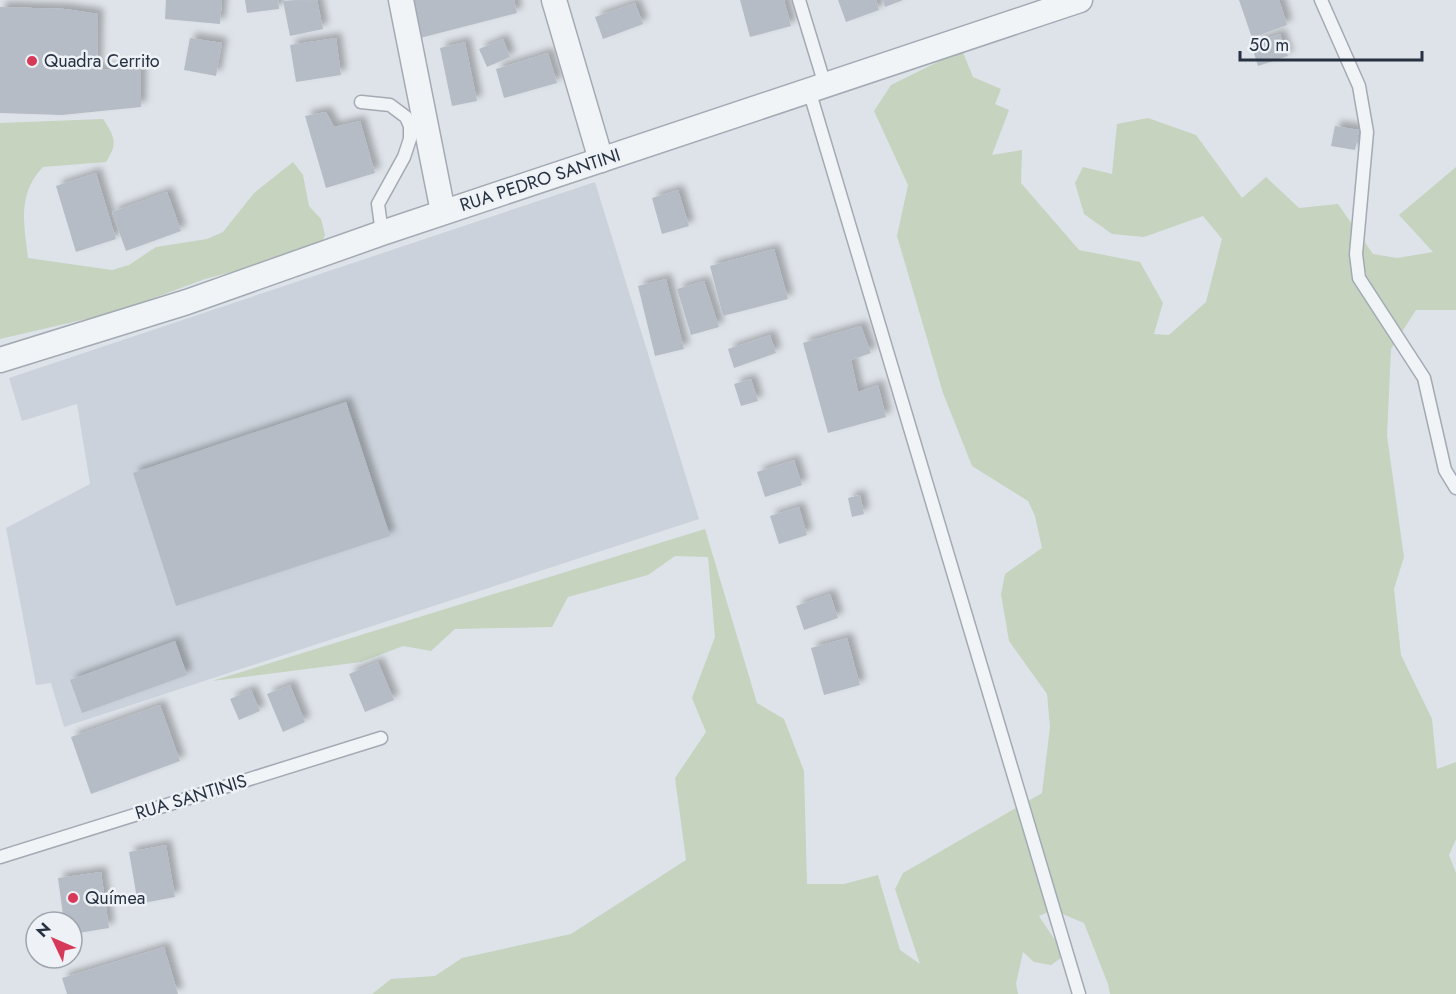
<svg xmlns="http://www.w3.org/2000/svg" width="1456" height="994" viewBox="0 0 1456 994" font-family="Jost,sans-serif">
  <defs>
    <filter id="shadow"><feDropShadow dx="5.5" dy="-5.5" stdDeviation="3" flood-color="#0004"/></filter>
  </defs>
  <rect width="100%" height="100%" fill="#dee3e9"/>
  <path fill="#ccd2db" d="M595 182 699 519 64 727 51 683 36 685 6 528 90 484 77 404 22 421 9 378Z"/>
  <g fill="#c5d3bf">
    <path d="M962 50 973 77 1001 89 995 104 1009 110 992 155 1022 150 1021 183 1079 250 1140 262 1163 303 1154 334 1169 335 1206 302 1222 239 1203 216 1144 237 1112 234 1084 214 1075 183 1083 167 1112 174 1117 124 1148 118 1196 135 1242 198 1266 177 1299 208 1338 204 1373 254 1397 258 1433 252 1399 215 1456 167V310H1416L1391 349 1387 436 1404 557 1394 589 1401 655 1432 719 1437 769 1456 762V839L1449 855 1456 873V994H1110L1108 984 1084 923 1053 910 1039 916 1065 955 1051 965 1034 962 1023 952 1016 984 1018 994H372L391 979 435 976 462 958 571 934 686 860 675 778 706 732 692 698 715 637 708 557 675 556 648 575 568 597 552 627 455 629 431 651 403 646 361 662 212 681 705 529 757 703 784 719 804 771 807 884H844L878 875 900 950 920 964 895 889 903 873 1042 793 1050 727 1047 694 1009 641 1001 594 1005 574 1042 548 1035 516 1028 501 972 466 943 393 897 236 908 185 874 111 891 85Z"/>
    <path d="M103 119C115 137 118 143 106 162L43 167C17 194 24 224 28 258L112 270 129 265 156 247 207 239 223 232 254 193 293 162 303 175 309 206 321 219 325 235 319 249 205 279 116 312 0 339V123Z"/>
  </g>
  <g fill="#b5bcc6" filter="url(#shadow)">
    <path d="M166 0H222L220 24 165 19Z"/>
    <path d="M245 0H278L279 9 247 13Z"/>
    <path d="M317 0 323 29 290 36 283 1Z"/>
    <path d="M410 0H514L517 13 420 38Z"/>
    <path d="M740 0H784L791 26 750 37Z"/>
    <path d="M838 0H876L879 10 846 22Z"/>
    <path d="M883 0H903L885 7Z"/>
    <path d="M1239 0H1279L1287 25 1252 38Z"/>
    <path d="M635 3 643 24 603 39 595 17Z"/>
    <path d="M0 7 65 9 98 14 97 70 141 67V107L62 115 0 113Z"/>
    <path d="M1280 34 1288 56 1258 66 1251 44Z"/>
    <path d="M190 38 222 43 216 76 184 70Z"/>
    <path d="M336 38 341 75 296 82 290 45Z"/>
    <path d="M503 39 510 57 487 67 479 49Z"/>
    <path d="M465 42 477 101 452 106 440 48Z"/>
    <path d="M548 53 557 83 504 98 496 69Z"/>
    <path d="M326 112 334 127 360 121 375 173 326 188 305 116Z"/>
    <path d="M1335 126 1359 130 1355 150 1331 146Z"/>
    <path d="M96 173 116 239 76 252 56 186Z"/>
    <path d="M678 190 689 226 662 234 652 198Z"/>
    <path d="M167 192 181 231 126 251 112 212Z"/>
    <path d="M774 249 788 299 723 316 710 266Z"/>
    <path d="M666 279 684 349 655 356 638 286Z"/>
    <path d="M704 281 719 327 691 335 677 289Z"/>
    <path d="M861 326 871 353 851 360 858 392 878 385 886 417 828 433 803 343Z"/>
    <path d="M770 335 776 353 734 368 728 349Z"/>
    <path d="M751 379 758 401 741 406 734 384Z"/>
    <path d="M346 402 390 536 176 606 133 473Z"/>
    <path d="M794 460 802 485 765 497 757 472Z"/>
    <path d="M860 495 864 514 852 517 848 498Z"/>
    <path d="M799 507 807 535 779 544 770 516Z"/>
    <path d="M830 594 838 618 804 630 796 606Z"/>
    <path d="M847 638 860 685 824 695 811 648Z"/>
    <path d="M175 641 187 675 82 713 70 680Z"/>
    <path d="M378 662 394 700 365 712 349 674Z"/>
    <path d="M290 685 305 722 283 732 267 694Z"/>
    <path d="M251 690 260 711 239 720 230 699Z"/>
    <path d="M160 705 180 761 91 794 71 737Z"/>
    <path d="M166 845 175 897 138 904 129 852Z"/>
    <path d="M101 872 109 928 72 934V922H64L58 878Z"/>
    <path d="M164 947 178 994H67L62 978Z"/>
  </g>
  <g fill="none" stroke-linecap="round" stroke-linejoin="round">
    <defs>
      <g id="lane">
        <path d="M799 0 825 85"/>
        <path d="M1321 0 1359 86 1367 132 1356 254 1359 278 1424 378 1445 470 1456 488"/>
        <path d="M809 90 1079 994"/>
        <path d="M361 102 390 105 406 117 410 126V139L404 157 378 204 382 233"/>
        <path d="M0 857 381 738"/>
      </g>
      <g id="street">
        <path d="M401 0 443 212"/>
        <path d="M554 0 601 160"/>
        <path d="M0 360 187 302 382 233 1080 0"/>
      </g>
    </defs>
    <use href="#lane" stroke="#a3aab3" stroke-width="15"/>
    <use href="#street" stroke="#a3aab3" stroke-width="27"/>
    <use href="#lane" stroke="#f1f4f7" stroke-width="12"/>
    <use href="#street" stroke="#f1f4f7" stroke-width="24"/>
  </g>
  <g fill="#d73a59" stroke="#eef2f6" stroke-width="2">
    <circle cx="32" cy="61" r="6"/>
    <circle cx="73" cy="898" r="6"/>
  </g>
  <g text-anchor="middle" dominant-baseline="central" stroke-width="5" stroke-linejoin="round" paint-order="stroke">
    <g font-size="18" fill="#263141" stroke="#eef2f6" text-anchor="start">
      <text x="44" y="61">Quadra Cerrito</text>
      <text x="85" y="898">Químea</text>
    </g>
    <g font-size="18" fill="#263141" stroke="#eef2f6">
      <text transform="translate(540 180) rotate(-18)">RUA PEDRO SANTINI</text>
      <text transform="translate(191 797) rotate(-17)">RUA SANTINIS</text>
    </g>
  </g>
  <g transform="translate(54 940) rotate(314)"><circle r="28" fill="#eef2f6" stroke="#9ea5ae" stroke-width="1.5"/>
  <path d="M0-4.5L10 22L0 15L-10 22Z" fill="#d73a59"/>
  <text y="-9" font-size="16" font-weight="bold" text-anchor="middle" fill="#263141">N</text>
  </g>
  <path d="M1240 51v9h182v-9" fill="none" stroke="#263141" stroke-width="3"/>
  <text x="1249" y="51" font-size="18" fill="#263141" stroke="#eef2f6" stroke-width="4.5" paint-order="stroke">50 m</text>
</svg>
